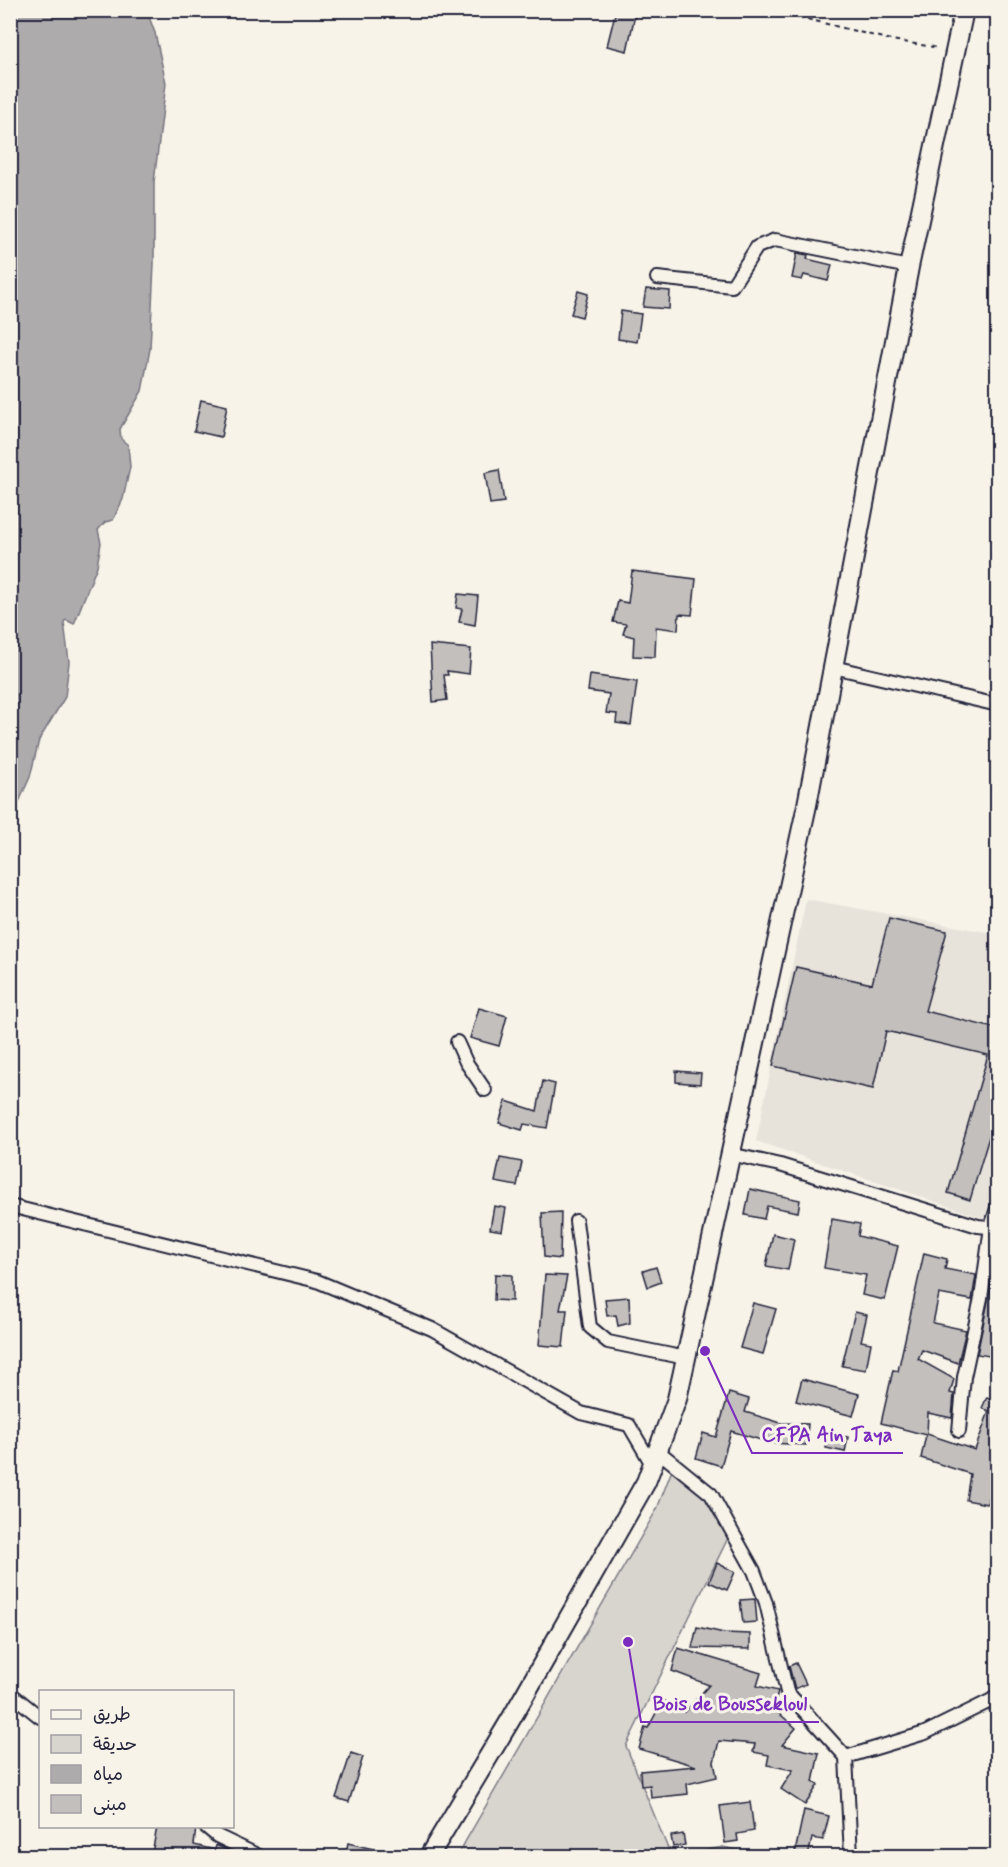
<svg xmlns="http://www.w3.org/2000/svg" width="1008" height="1867" viewBox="0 0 1008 1867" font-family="Mynerve,'Playpen Sans Arabic',sans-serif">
  <rect width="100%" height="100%" fill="#f7f3e8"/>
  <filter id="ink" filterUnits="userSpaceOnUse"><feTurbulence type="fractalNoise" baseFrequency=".0167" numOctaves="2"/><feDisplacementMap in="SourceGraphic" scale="12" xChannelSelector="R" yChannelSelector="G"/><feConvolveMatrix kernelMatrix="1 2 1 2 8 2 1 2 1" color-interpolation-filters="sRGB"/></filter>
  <g filter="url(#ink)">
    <path fill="#e7e3db" d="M806 899 997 934 998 1187 986 1219 756 1141Z"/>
    <g fill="#d8d5cf" stroke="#7d7c85" stroke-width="1.5">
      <path d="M675 1462 702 1488 728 1538 626 1746 671 1856H457L657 1509Z"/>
      <path d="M723 1847 766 1856H676Z"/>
    </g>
    <path fill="#aeabad" stroke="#76747f" stroke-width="1.5" d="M11 10H139L148 14 155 33 166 83 154 182V264L150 349 142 391 120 429 121 439 128 445 130 467 123 499 113 520 105 522 98 530 101 543 97 566 74 624 66 620 64 622 69 662 65 697 39 740 30 777 11 820Z"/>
    <g fill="#c2bfbd" stroke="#22223b" stroke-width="1.5">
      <path d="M616 10H636L627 51 607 46Z"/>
      <path d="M797 253 808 255 807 259 832 265 828 281 804 275 802 280 792 278Z"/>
      <path d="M646 289 670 291 669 309 643 307Z"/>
      <path d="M578 291 588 294 582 317 571 314Z"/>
      <path d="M621 311 641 314 637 342 618 339Z"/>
      <path d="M201 400 227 406 221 437 194 431Z"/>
      <path d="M499 470 504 502 490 504 485 473Z"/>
      <path d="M632 571 696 579 692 615 679 614 678 630 656 627 655 657 633 656 634 637 623 634 626 624 613 622 618 601 628 603Z"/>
      <path d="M458 594 478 596 475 625 459 622 462 609 456 608Z"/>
      <path d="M430 645 471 649 469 674 447 671 448 675H444L447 700 433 702Z"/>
      <path d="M590 675 637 682 631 725 616 723 617 714 606 713 609 694 588 691Z"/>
      <path d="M889 918 947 931 925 1011 998 1029V1107L970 1200 948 1193 988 1055 886 1031 873 1089 773 1066 796 967 872 984Z"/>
      <path d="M479 1008 507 1016 499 1046 470 1038Z"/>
      <path d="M676 1071 701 1073 700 1084 676 1082Z"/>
      <path d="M543 1081 555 1084 547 1128 524 1124 522 1130 499 1123 506 1101 537 1111Z"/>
      <path d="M500 1158 522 1162 517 1186 495 1182Z"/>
      <path d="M750 1189 800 1200 798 1212 767 1206 764 1219 745 1215Z"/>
      <path d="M494 1206 506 1208 502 1231 490 1229Z"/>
      <path d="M561 1212 560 1259 544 1257 542 1213Z"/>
      <path d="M832 1219 860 1224 858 1236 898 1246 885 1300 862 1295 866 1275 824 1268Z"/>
      <path d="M773 1234 794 1239 788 1270 766 1266Z"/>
      <path d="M924 1253 947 1259 945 1269 976 1275 972 1300 939 1294 933 1323 966 1330 958 1363 922 1350 918 1359 954 1379 950 1393 954 1394 952 1418 928 1413 927 1434 975 1450 989 1411 982 1408 987 1397 993 1400 998 1392V1501L988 1498 987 1504 966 1500 970 1474 921 1458 926 1435 881 1423 893 1370 898 1371Z"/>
      <path d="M656 1267 661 1282 648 1287 643 1271Z"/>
      <path d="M495 1274 512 1275V1301L494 1300Z"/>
      <path d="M545 1275 567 1276 560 1310H567L563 1347 539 1345Z"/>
      <path d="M993 1277 998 1278V1341L995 1357 977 1354Z"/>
      <path d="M629 1297 630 1323 618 1326 616 1315 607 1316 605 1299Z"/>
      <path d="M753 1303 776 1309 763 1354 740 1348Z"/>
      <path d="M855 1312 867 1315 861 1341 871 1343 866 1370 842 1366Z"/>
      <path d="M802 1379 859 1394 853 1416 796 1401Z"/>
      <path d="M729 1393 749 1399 745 1412 781 1423 808 1424 806 1445 771 1443 731 1431 721 1466 696 1458 703 1433 716 1437Z"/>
      <path d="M829 1433 848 1437 845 1452 826 1448Z"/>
      <path d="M717 1563 735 1572 727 1590 709 1582Z"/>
      <path d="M755 1599 757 1622 743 1623 740 1600Z"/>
      <path d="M697 1627 724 1633 750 1634V1649L692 1648Z"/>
      <path d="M678 1648 761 1673 757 1686 778 1691 774 1709 796 1728 782 1745 819 1753 813 1782 818 1785 805 1805 781 1789 793 1770 767 1765 769 1755 753 1752 755 1744 719 1741 714 1762 717 1777 687 1784 688 1794 651 1798 650 1785 641 1786 640 1771 696 1766 639 1749 645 1727 648 1728 663 1700 685 1712 709 1685 672 1671Z"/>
      <path d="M796 1663 806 1684 795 1689 789 1666Z"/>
      <path d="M351 1753 363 1757 349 1802 336 1798Z"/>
      <path d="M750 1802 754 1831 737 1834 738 1841 725 1843 720 1806Z"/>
      <path d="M804 1810 829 1816 823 1840 812 1838 808 1857H794Z"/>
      <path d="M157 1827H196L194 1845 215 1850 216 1845 227 1850 226 1857H155L152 1853Z"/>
      <path d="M683 1834 685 1845 673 1847 671 1836Z"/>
      <path d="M348 1843 386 1852 385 1857H345Z"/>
    </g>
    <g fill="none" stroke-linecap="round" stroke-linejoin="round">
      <defs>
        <g id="minor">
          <path d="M657 278 732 286 757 247 775 240 909 267"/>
          <path d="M833 667 998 705"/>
          <path d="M457 1042 466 1062 485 1090"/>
          <path d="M730 1154 780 1165 978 1226 998 1228"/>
          <path d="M10 1206 317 1281 432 1329 581 1413 629 1425 653 1466"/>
          <path d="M576 1221 590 1327 608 1342 686 1358"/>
          <path d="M959 1431 964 1377 981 1298 991 1227 998 1205"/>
          <path d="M658 1451 711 1494 754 1571 766 1603 787 1692 846 1757 851 1856"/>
          <path d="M10 1693 40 1717"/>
          <path d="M846 1757 925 1733 992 1700 998 1694"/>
          <path d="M205 1826 217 1836 259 1856"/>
        </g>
        <path id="primary" d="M429 1856 511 1719 646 1482 677 1399 807 805 909 267 964 10"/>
      </defs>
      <use href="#minor" stroke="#22223b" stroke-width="16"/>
      <use href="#primary" stroke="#22223b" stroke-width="22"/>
      <path stroke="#22223b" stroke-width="2" stroke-dasharray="4.5 4.5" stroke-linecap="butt" d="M728 10 741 15 783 13 891 40 939 48"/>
      <use href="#minor" stroke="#f7f3e8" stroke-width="12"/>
      <use href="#primary" stroke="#f7f3e8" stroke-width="18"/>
    </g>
  </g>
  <path fill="none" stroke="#7b2cbf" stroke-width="2" d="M705 1351L752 1453H903M628 1642L641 1722H819"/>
  <g fill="#7b2cbf" stroke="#f7f3e8" stroke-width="2">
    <circle cx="705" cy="1351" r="6"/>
    <circle cx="628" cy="1642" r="6"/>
  </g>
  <g font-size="20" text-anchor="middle" font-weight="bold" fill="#7b2cbf" stroke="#f7f3e8" stroke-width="6" stroke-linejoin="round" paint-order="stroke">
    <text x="827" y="1441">CFPA Ain Taya</text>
    <text x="730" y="1710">Bois de Boussekloul</text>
  </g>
  <rect width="1008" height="1867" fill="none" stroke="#f7f3e8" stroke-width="36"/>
  <rect x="18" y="18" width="972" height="1831" fill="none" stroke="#22223b" stroke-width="2" filter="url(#ink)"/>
  <rect x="39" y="1690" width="195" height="138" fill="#f7f3e8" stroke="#a29fa3" stroke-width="1.5"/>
  <rect x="51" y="1710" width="30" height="9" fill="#f7f3e8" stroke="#a29fa3" stroke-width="1.5"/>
  <text x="93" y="1720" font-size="18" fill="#22223b">طريق</text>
  <rect x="51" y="1735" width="30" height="18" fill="#d8d5cf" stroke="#a29fa3" stroke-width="1.5"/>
  <text x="93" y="1750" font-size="18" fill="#22223b">حديقة</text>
  <rect x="51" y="1765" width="30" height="18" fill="#aeabad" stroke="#a29fa3" stroke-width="1.5"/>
  <text x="93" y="1780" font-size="18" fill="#22223b">مياه</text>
  <rect x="51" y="1795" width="30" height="18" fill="#c2bfbd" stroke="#a29fa3" stroke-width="1.5"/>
  <text x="93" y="1810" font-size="18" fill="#22223b">مبنى</text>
</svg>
